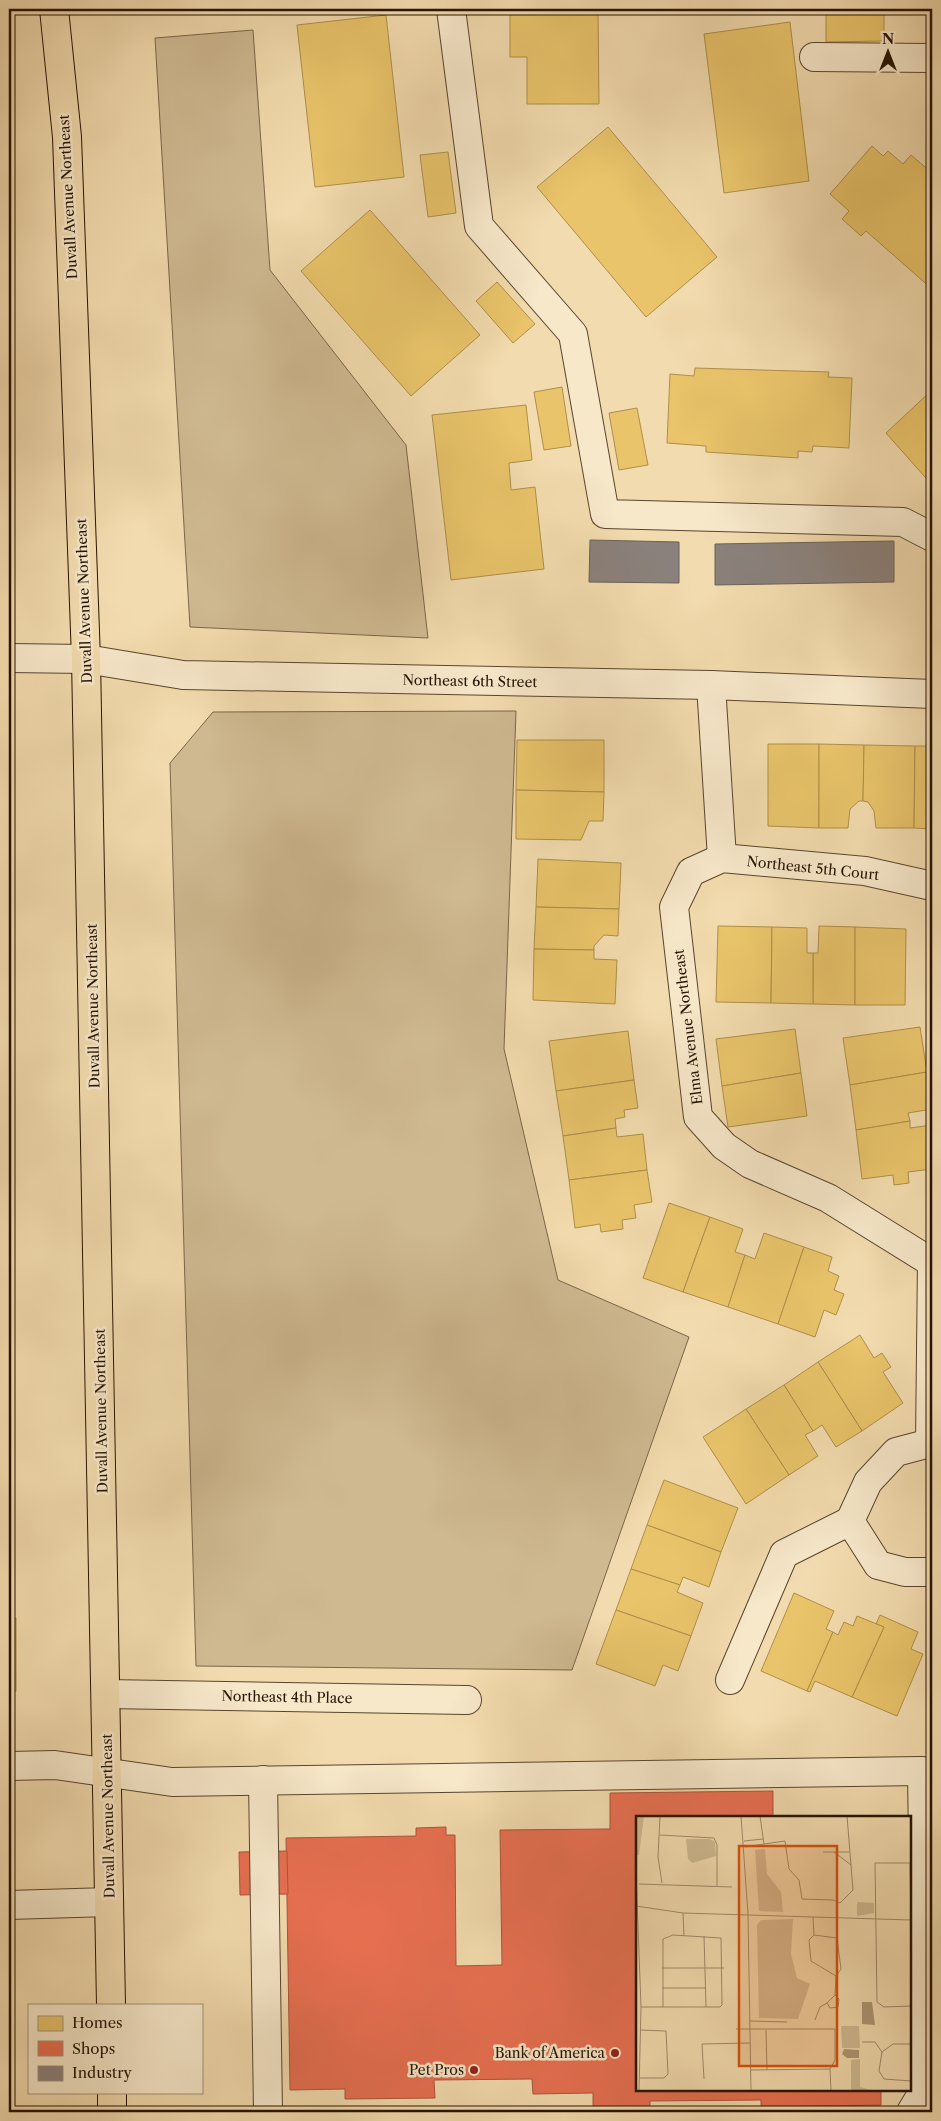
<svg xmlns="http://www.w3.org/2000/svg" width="941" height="2121" viewBox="0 0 941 2121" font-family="'Libre Caslon Text',serif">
  <rect width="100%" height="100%" fill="#f2dbae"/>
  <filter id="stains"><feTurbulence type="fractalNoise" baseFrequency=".004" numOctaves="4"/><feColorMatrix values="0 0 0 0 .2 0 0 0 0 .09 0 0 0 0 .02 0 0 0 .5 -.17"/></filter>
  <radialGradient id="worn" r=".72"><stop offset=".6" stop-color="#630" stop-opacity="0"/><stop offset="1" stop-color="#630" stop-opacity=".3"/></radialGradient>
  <g fill="#cfb991" stroke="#7a664a">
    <path d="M253 30 270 270 406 445 428 638 190 627 155 38Z"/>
    <path d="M516 711 504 1049 558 1280 689 1337 572 1670 196 1666 170 763 213 712Z"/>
  </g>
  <g fill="#e9c46a" stroke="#ae8f4b">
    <path d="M510 9H598L599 104H527V57H510Z"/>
    <path d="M884 10V41L826 42V11Z"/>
    <path d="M386 15 404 177 315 187 297 25Z"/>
    <path d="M790 22 809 181 724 193 704 34Z"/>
    <path d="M608 127 717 257 646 317 537 187Z"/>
    <path d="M872 146 883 156 888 151 903 164 911 155 932 173V289L866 231 861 236 842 219 849 211 830 194Z"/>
    <path d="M448 152 456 213 428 217 420 155Z"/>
    <path d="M370 210 480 335 411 396 301 271Z"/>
    <path d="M497 282 535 324 513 343 476 301Z"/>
    <path d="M695 368 829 372 828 377 852 378 849 448 813 446 812 452 798 451V458L706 452V446L667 443 670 374 694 376Z"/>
    <path d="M562 387 571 446 544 450 534 392Z"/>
    <path d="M932 390V485L886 433Z"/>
    <path d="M526 405 532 460 509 463 511 490 535 487 544 569 451 580 432 415Z"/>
    <path d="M637 408 648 465 619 470 609 413Z"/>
    <path d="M517 740H604V792L516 790Z"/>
    <path d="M768 744H819V828L768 826Z"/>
    <path d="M819 744 864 745 863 801H859L850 809 848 828H819Z"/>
    <path d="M864 745 915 746 914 828H876L874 811 868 802 863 801Z"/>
    <path d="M915 746H932V829L914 828Z"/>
    <path d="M516 790 604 792 603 821H589L581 840 516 839Z"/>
    <path d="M538 859 621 863 619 909 536 907Z"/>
    <path d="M536 907 619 909 618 936 604 935 594 946V950L534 949Z"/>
    <path d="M718 926 772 927 771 1003 716 1002Z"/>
    <path d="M819 926 855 927V1005L813 1004V953H818Z"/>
    <path d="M772 927 807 928V953H813V1004L771 1003Z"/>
    <path d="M855 927 906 929 905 1005H855Z"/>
    <path d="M534 949 594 950V959L617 960 615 1004 533 1000Z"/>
    <path d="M920 1027 927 1072 850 1085 843 1038Z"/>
    <path d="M795 1029 801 1073 722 1086 716 1039Z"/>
    <path d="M628 1031 634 1080 556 1091 549 1041Z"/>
    <path d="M927 1072 932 1109 908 1113 910 1121 856 1130 850 1085Z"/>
    <path d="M801 1073 807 1116 728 1127 722 1086Z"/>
    <path d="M634 1080 638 1108 624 1110 625 1117 615 1119 616 1128 563 1136 556 1091Z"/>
    <path d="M910 1121V1128L932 1125V1169L908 1172 909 1183 894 1185 893 1175 862 1179 856 1130Z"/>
    <path d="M616 1128 617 1137 643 1134 647 1170 569 1180 563 1136Z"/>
    <path d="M647 1170 652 1202 634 1205 636 1218 622 1220 623 1229 601 1232 600 1224 575 1228 569 1180Z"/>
    <path d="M669 1203 710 1217 683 1292 643 1278Z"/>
    <path d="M710 1217 743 1229 735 1252 745 1255 728 1307 683 1292Z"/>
    <path d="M764 1233 804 1247 778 1324 728 1307 745 1255 755 1259Z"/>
    <path d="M804 1247 832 1257 828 1271 839 1276 834 1290 844 1294 836 1315 824 1310 815 1337 778 1324Z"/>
    <path d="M860 1335 874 1358 882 1353 891 1367 883 1372 903 1403 862 1431 818 1362Z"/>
    <path d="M818 1362 862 1431 836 1447 822 1425 813 1431 784 1385Z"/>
    <path d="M784 1385 813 1431 805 1435 818 1456 789 1475 746 1409Z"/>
    <path d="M746 1409 789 1475 746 1504 703 1437Z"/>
    <path d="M664 1480 738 1508 721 1552 647 1525Z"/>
    <path d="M647 1525 721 1552 709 1587 683 1577 680 1585 631 1569Z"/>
    <path d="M631 1569 680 1585 677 1592 703 1603 691 1636 616 1610Z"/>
    <path d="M794 1593 834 1611 826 1629 833 1632 807 1691 761 1671Z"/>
    <path d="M616 1610 691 1636 678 1671 663 1665 655 1686 596 1664Z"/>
    <path d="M880 1615 918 1632 911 1649 923 1654 897 1716 852 1697 884 1627 876 1624Z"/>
    <path d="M857 1616 884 1627 852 1697 815 1681 810 1692 807 1691 833 1632 838 1635 844 1622 853 1626Z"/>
    <rect x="9" y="1618" width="7" height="73"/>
  </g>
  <g fill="#e76f51" stroke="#ad5339">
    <path d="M773 1791V1817H637V2090H881V2105L761 2107V2100L650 2101V2110L593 2111V2093L533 2094 532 2079 434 2080 435 2098 345 2099V2089L290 2090 286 1838 416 1836V1828L446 1827V1835H455L456 1966 502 1965 500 1830 610 1829V1793Z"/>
    <path d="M287 1851 288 1894 240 1895 239 1852Z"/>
  </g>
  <g fill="#8a817c" stroke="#6c6057">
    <path d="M590 540 679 542V583L589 582Z"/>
    <path d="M894 541V582L715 585V544Z"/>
  </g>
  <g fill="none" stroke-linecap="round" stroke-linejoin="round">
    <defs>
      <g id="minor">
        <path d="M451 9 479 226 573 334 605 514 903 522 932 537"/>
        <path d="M814 57 932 58"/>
        <path d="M9 658 86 659 183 675 711 685 932 694"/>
        <path d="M711 685 722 858"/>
        <path d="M931 1262 828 1198 750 1164 724 1146 698 1117 674 907 691 872 722 858 865 871 932 886"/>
        <path d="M850 1521 868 1482 896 1452 930 1443 932 1260"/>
        <path d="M730 1680 784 1554 850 1521 878 1565 905 1572H932"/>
        <path d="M106 1694 467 1700"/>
        <path d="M9 1766 55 1765 172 1782 922 1771 926 2065 920 2097 911 2112"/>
        <path d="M263 1780 268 2112"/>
        <path d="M9 1905 109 1902"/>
      </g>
      <g id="major">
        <path d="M54 9 67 137 86 659 111 2005"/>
        <path d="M112 2092V2112"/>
      </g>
    </defs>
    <use href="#minor" stroke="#59452d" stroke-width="30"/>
    <use href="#major" stroke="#261302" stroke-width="30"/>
    <use href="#minor" stroke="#f7e8ca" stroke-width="28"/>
    <use href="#major" stroke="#f2dbae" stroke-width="28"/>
  </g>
  <g fill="#8f2418" stroke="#f7e8ca" stroke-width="2">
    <circle cx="615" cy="2053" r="5"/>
    <circle cx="474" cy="2070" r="5"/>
  </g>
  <g text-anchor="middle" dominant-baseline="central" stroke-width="5" stroke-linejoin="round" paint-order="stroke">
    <g font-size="14" fill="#261302" stroke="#f7e8ca">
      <text transform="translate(68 197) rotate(-93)">Duvall Avenue Northeast</text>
      <text transform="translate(84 601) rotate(-92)">Duvall Avenue Northeast</text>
      <text transform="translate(470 681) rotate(1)">Northeast 6th Street</text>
      <text transform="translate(813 868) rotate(6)">Northeast 5th Court</text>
      <text transform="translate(93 1006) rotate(-91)">Duvall Avenue Northeast</text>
      <text transform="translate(688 1027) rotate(-97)">Elma Avenue Northeast</text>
      <text transform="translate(101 1411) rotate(-91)">Duvall Avenue Northeast</text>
      <text transform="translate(287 1697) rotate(1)">Northeast 4th Place</text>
      <text transform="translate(108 1816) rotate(-91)">Duvall Avenue Northeast</text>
    </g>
    <g font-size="14" fill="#261302" stroke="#f7e8ca" text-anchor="end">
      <text x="605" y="2053">Bank of America</text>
      <text x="464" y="2070">Pet Pros</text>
    </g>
  </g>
  <g transform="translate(636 1816)">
    <rect width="275" height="275" fill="#f2dbae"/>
    <path d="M0 0H8L3 39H0ZM50 23H74L79 26 80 40 56 47 52 43ZM129 33 131 58 145 76 147 96 123 95 119 34ZM221 86 238 87V97L221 100ZM157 103 155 138 161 162 174 168 162 203 123 202 121 109 125 104ZM205 210H223L224 232H206ZM224 243V271L238 275H215V244Z" fill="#cfb991"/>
    <path d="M226 186H236L239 209 226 208ZM208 233 223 234V242H211L206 238Z" fill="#ad9774"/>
    <path fill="none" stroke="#a08b69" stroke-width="1" d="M24 0 22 41 26 67M105 0 112 98 115 275M124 0 128 28 149 25 153 53 163 64 166 83 197 84 204 87 217 74 211 0M24 19 78 22 81 29V70M108 25 127 23M109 31 128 28M187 36H213M198 36 215 49M0 56 5 191 3 275M3 68 96 71M0 90 47 97 275 104M47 97 48 120M177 101 178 119 173 124 175 145 200 160M275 104 274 47H239L241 186 248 191 275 190M178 119 201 122 205 153 200 160 199 179 191 187M68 120 70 191M26 152H88M26 172H70M5 191H84L86 189 85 122 37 119 27 123V191M179 204 184 191 191 187 194 192 202 191 203 183 199 179M114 205 151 206M100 213H199V244L194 253M130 214 131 254M226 226H239L246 236 257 228H275M246 236 243 255 248 263 275 265M115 254 194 253 195 275M4 262H28L32 258 30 215 4 214M68 263 66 228 114 227"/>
    <path fill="#d5520b" fill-opacity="0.15" stroke="#d5520b" stroke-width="2.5" d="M103 30H201V250H103Z"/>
    <rect width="275" height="275" fill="none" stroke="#261302" stroke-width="2.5"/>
  </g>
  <rect width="941" height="2121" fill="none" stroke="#f2dbae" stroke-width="30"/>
  <rect x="10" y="10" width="921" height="2101" fill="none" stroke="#261302" stroke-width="2.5"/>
  <rect x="15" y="15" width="911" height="2091" fill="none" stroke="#261302"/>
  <rect x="28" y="2004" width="175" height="90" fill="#f7e8ca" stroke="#a3937a"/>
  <rect x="38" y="2016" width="25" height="15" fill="#e9c46a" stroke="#a3937a"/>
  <text x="72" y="2028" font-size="15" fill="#261302">Homes</text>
  <rect x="38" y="2041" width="25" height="15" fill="#e76f51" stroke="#a3937a"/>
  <text x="72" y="2054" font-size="15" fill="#261302">Shops</text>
  <rect x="38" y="2066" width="25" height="15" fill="#8a817c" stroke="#a3937a"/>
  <text x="72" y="2078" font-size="15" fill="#261302">Industry</text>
  <g transform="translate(888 52)" stroke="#f7e8ca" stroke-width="4" paint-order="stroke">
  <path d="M0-4L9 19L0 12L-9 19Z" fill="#261302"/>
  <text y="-8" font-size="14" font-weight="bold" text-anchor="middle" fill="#261302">N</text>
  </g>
  <rect width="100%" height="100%" filter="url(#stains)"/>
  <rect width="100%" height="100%" fill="url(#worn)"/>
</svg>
